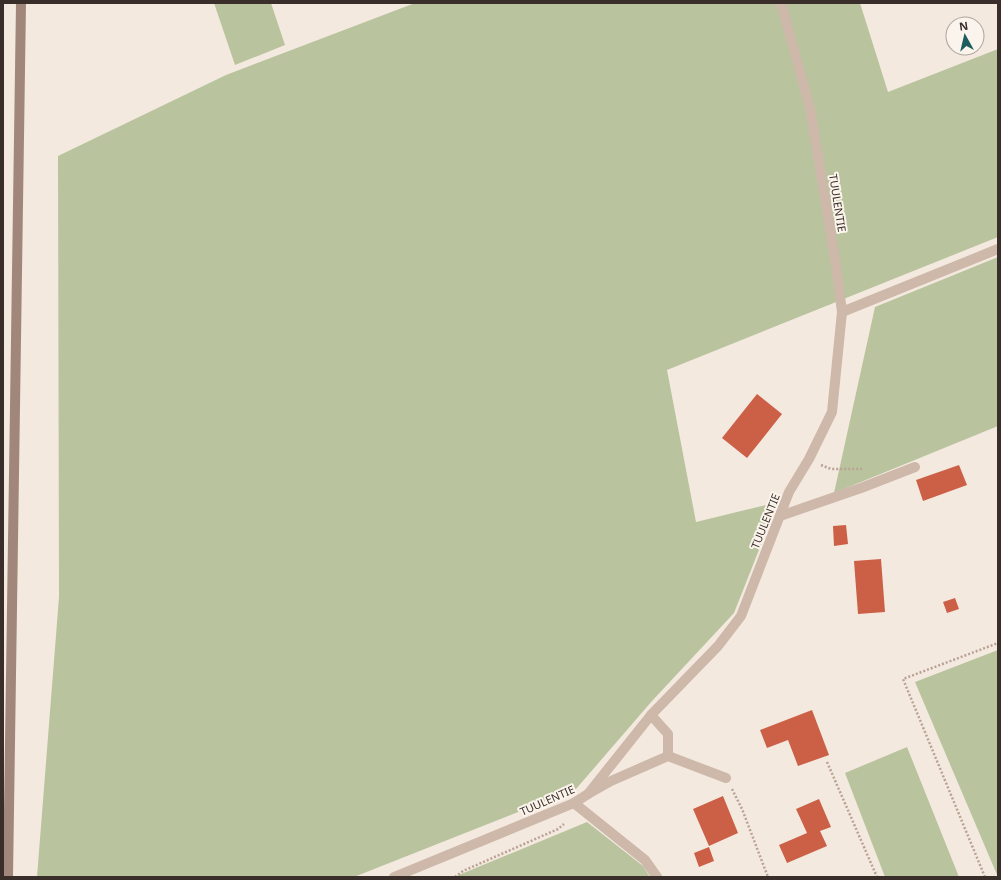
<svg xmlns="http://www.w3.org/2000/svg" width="1001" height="880" viewBox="0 0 1001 880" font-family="'Noto Sans',sans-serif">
  <rect width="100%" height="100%" fill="#f4e9df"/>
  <g fill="#b9c49e">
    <path d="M214 3H271L285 45 235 65Z"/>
    <path d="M415 3H860L888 92 998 49V237L667 370 696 522 778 502 734 613 652 701 576 789 354 877H37L59 597 58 156 226 75Z"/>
    <path d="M998 257V426L834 493 875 307Z"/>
    <path d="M998 650V877L915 682Z"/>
    <path d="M907 747 959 877H885L845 773Z"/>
    <path d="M587 822 643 866 650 877H454Z"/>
  </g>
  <g fill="#cb6046">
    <path d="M757 394 782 414 747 458 722 438Z"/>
    <path d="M959 465 967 485 923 501 916 480Z"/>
    <path d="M846 525 848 544 834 546 833 526Z"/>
    <path d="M881 559 885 612 858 614 854 561Z"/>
    <path d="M955 598 959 609 947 613 943 602Z"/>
    <path d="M812 710 829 755 798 766 788 740 767 748 760 730Z"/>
    <path d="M723 796 738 833 709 846 693 809Z"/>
    <path d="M819 799 831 827 820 831 827 846 787 863 779 845 807 833 796 809Z"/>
    <path d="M709 847 714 861 699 867 694 853Z"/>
  </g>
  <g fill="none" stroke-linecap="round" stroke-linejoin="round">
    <g stroke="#b9a294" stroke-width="2.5" stroke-dasharray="2 2" stroke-linecap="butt">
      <path d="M821 465 831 469H862"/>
      <path d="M827 762 877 877"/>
      <path d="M732 789 742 809 768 877"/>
      <path d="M455 877 463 871 558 829 564 824"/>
      <path d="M985 877 903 679 998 643"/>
    </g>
    <g stroke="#cdb8aa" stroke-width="10">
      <path d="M842 312 998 249"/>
      <path d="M780 516 861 488 915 467"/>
      <path d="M651 715 668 734V756"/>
      <path d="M588 794 611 781 668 756 726 778"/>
      <path d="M574 803 645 860 657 877"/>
    </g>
    <path stroke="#cdb8aa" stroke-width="10" d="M394 877 574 803 588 794 651 715 718 646 741 616 789 492 809 459 832 412 842 312 836 265 810 108 781 3"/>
    <path stroke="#a1877b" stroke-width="10" d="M8 877 21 3"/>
  </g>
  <g text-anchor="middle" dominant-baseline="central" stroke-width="4" stroke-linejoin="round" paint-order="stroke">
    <g font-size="11" fill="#3a2e2a" stroke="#fbf4ec">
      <text transform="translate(838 203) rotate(81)">TUULENTIE</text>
      <text transform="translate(765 521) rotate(-68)">TUULENTIE</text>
      <text transform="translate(547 800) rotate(-24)">TUULENTIE</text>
    </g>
  </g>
  <rect width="1001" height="880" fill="none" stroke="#3a2e2a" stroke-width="8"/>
  <g transform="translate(965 36) rotate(352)"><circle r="19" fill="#fbf4ec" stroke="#aea59e"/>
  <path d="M0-3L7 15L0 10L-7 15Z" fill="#1d5d5e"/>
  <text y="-6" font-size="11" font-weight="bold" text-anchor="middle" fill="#3a2e2a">N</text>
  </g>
</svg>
